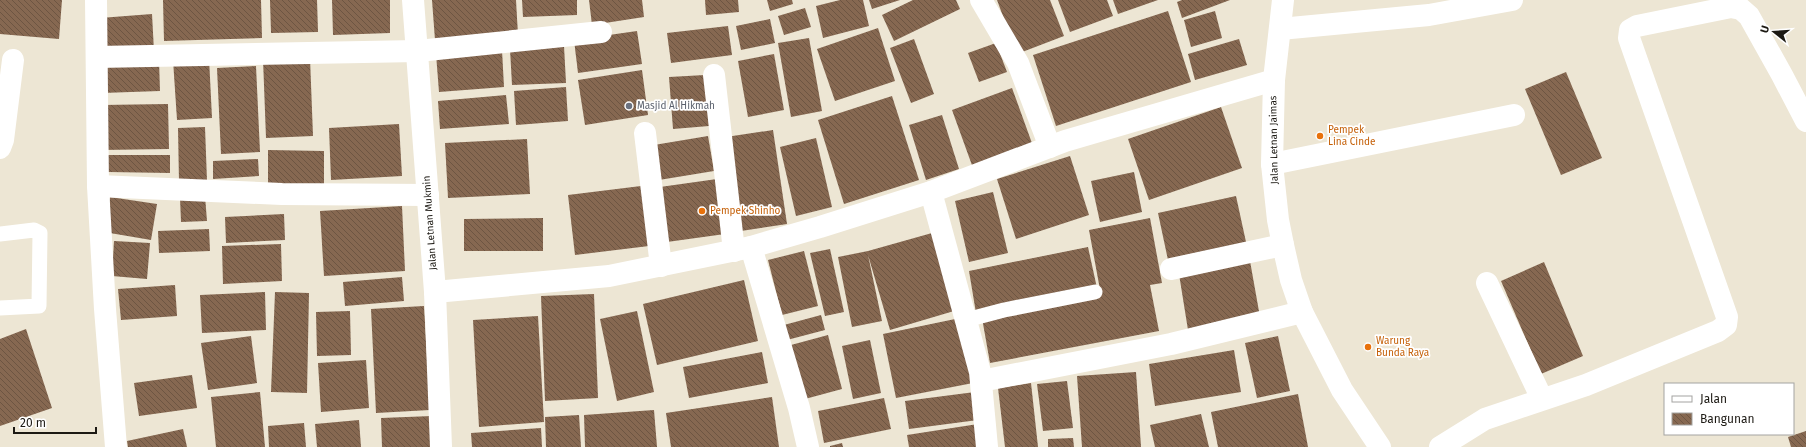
<svg xmlns="http://www.w3.org/2000/svg" width="1806" height="447" viewBox="0 0 1806 447" font-family="'Fira Sans',sans-serif">
  <defs>
    <pattern id="building-back-hatch" width="6" height="6" patternUnits="userSpaceOnUse"><rect width="6" height="6" fill="#866851"/><path d="M-1 5l2 2M0 0l6 6M5-1l2 2" fill="none" stroke="#6d5542"/></pattern>
  </defs>
  <rect width="100%" height="100%" fill="#ede6d4"/>
  <g fill="url(#building-back-hatch)">
    <path d="M0 0H62L59 39 0 34Z"/>
    <path d="M163 0H261L262 38 164 41Z"/>
    <path d="M270 0H317L318 32 271 33Z"/>
    <path d="M332 0H390V33L333 35Z"/>
    <path d="M432 0H516L518 35 435 40Z"/>
    <path d="M522 0H577V15L523 17Z"/>
    <path d="M589 0H642L644 17 592 25Z"/>
    <path d="M705 0H738L739 12 706 15Z"/>
    <path d="M767 0H792L793 4 770 11Z"/>
    <path d="M840 0H863L869 26 823 38 816 6Z"/>
    <path d="M869 0H900L872 9Z"/>
    <path d="M913 0H956L960 9 894 41 882 15Z"/>
    <path d="M997 0H1050L1064 36 1017 54Z"/>
    <path d="M1058 0H1107L1113 16 1070 32Z"/>
    <path d="M1113 0H1158L1118 14Z"/>
    <path d="M1182 0H1230L1182 18 1177 2Z"/>
    <path d="M805 8 811 27 784 35 778 16Z"/>
    <path d="M1168 11 1191 82 1056 126 1033 55Z"/>
    <path d="M1215 11 1222 38 1191 47 1184 20Z"/>
    <path d="M152 14 154 51 102 54 100 18Z"/>
    <path d="M770 19 775 43 741 50 736 26Z"/>
    <path d="M728 26 732 55 671 63 667 33Z"/>
    <path d="M878 28 895 81 835 101 817 49Z"/>
    <path d="M637 31 642 64 578 73 574 40Z"/>
    <path d="M809 38 822 111 791 117 778 43Z"/>
    <path d="M914 39 934 94 911 103 890 48Z"/>
    <path d="M1239 39 1247 65 1195 80 1188 54Z"/>
    <path d="M996 43 1007 72 979 82 968 53Z"/>
    <path d="M564 46 566 83 512 85 510 49Z"/>
    <path d="M502 50 504 87 439 92 436 54Z"/>
    <path d="M774 54 784 110 748 117 738 61Z"/>
    <path d="M209 58 212 118 177 120 173 60Z"/>
    <path d="M310 58 313 136 266 138 263 59Z"/>
    <path d="M159 60 160 91 102 93 101 62Z"/>
    <path d="M256 66 260 152 221 154 217 68Z"/>
    <path d="M642 70 648 115 585 125 578 80Z"/>
    <path d="M1566 72 1602 158 1561 175 1525 89Z"/>
    <path d="M705 75 709 126 673 129 669 77Z"/>
    <path d="M566 87 568 121 516 125 514 91Z"/>
    <path d="M1012 88 1033 146 973 168 952 110Z"/>
    <path d="M506 95 509 124 440 129 438 101Z"/>
    <path d="M892 96 919 180 844 204 818 120Z"/>
    <path d="M168 104 169 149 102 150V105Z"/>
    <path d="M1221 107 1242 168 1149 200 1128 139Z"/>
    <path d="M942 115 959 169 926 180 909 125Z"/>
    <path d="M399 124 402 176 331 180 329 128Z"/>
    <path d="M205 127 207 181 179 182 178 128Z"/>
    <path d="M773 130 787 224 741 231 726 137Z"/>
    <path d="M708 136 714 171 659 180 654 145Z"/>
    <path d="M816 138 832 207 796 216 780 147Z"/>
    <path d="M527 139 530 194 448 198 445 143Z"/>
    <path d="M268 150 324 151V186H268Z"/>
    <path d="M108 155H170V173L108 172Z"/>
    <path d="M1070 156 1089 215 1016 239 997 179Z"/>
    <path d="M258 159 259 176 213 179V161Z"/>
    <path d="M1134 172 1142 212 1100 222 1091 181Z"/>
    <path d="M717 179 725 234 667 242 660 187Z"/>
    <path d="M641 186 649 246 575 255 568 195Z"/>
    <path d="M993 192 1008 253 969 262 955 201Z"/>
    <path d="M205 196 207 221 181 222 180 198Z"/>
    <path d="M1236 196 1246 242 1168 260 1158 213Z"/>
    <path d="M110 197 157 204 151 240 104 232Z"/>
    <path d="M402 206 405 271 324 276 320 211Z"/>
    <path d="M284 214 285 240 226 243 225 217Z"/>
    <path d="M543 218V251H464V219Z"/>
    <path d="M1150 218 1162 283 1150 285 1159 331 990 363 982 318 1101 295 1089 230Z"/>
    <path d="M209 229 210 251 159 253 158 231Z"/>
    <path d="M932 233 954 311 890 330 868 255 882 321 852 327 838 257 868 251Z"/>
    <path d="M114 241 150 243 147 279 112 276Z"/>
    <path d="M281 244 282 281 223 284 222 246Z"/>
    <path d="M1088 247 1097 288 976 313 969 271Z"/>
    <path d="M830 249 844 312 825 316 810 253Z"/>
    <path d="M804 251 818 306 782 315 768 260Z"/>
    <path d="M1250 261 1260 317 1188 330 1179 274Z"/>
    <path d="M1544 262 1583 356 1541 374 1501 281Z"/>
    <path d="M402 277 404 301 345 306 343 282Z"/>
    <path d="M744 280 758 341 657 365 643 304Z"/>
    <path d="M175 285 177 316 121 320 118 289Z"/>
    <path d="M265 292 266 330 202 333 200 295Z"/>
    <path d="M275 292 309 293 307 393 271 392Z"/>
    <path d="M594 294 598 398 545 401 541 296Z"/>
    <path d="M424 306 430 410 376 413 371 309Z"/>
    <path d="M350 311 351 355 317 356 316 312Z"/>
    <path d="M637 311 654 392 617 401 600 319Z"/>
    <path d="M821 315 825 330 787 340 784 325Z"/>
    <path d="M538 316 544 422 479 427 473 320Z"/>
    <path d="M960 318 973 383 896 398 883 334Z"/>
    <path d="M26 329 52 408 0 426V339Z"/>
    <path d="M828 335 842 389 805 399 791 345Z"/>
    <path d="M251 336 257 383 208 390 201 343Z"/>
    <path d="M1278 336 1290 391 1257 398 1245 343Z"/>
    <path d="M870 340 881 393 853 399 842 346Z"/>
    <path d="M1234 350 1241 392 1155 406 1149 364Z"/>
    <path d="M762 352 768 383 689 398 683 367Z"/>
    <path d="M366 360 369 408 321 412 318 363Z"/>
    <path d="M1136 372 1141 447H1082L1077 376Z"/>
    <path d="M192 375 197 408 139 416 134 383Z"/>
    <path d="M1067 381 1073 428 1043 431 1037 384Z"/>
    <path d="M1031 383 1038 447H1005L998 388Z"/>
    <path d="M260 392 265 447H216L211 397Z"/>
    <path d="M975 392 978 420 909 429 905 401Z"/>
    <path d="M1298 394 1308 447H1218L1211 412Z"/>
    <path d="M772 397 779 447H671L666 413Z"/>
    <path d="M884 398 891 429 824 443 818 411Z"/>
    <path d="M654 410 657 447H585L584 415Z"/>
    <path d="M1201 414 1209 447H1155L1150 425Z"/>
    <path d="M579 415 581 447H546L545 417Z"/>
    <path d="M432 416 433 447H382L381 418Z"/>
    <path d="M359 420 361 447H317L315 424Z"/>
    <path d="M304 423 306 447H269L268 426Z"/>
    <path d="M978 424 982 447H909L907 435Z"/>
    <path d="M541 428 542 447H472L471 433Z"/>
    <path d="M183 429 187 447H128L127 441Z"/>
    <path d="M1806 431V447H1791L1788 437Z"/>
    <path d="M1073 438 1074 447H1048V439Z"/>
    <path d="M842 443 843 447H830V446Z"/>
  </g>
  <g fill="none" stroke-linecap="round" stroke-linejoin="round">
    <g stroke="#fff" stroke-width="15">
      <path d="M0 234 34 230 40 233 39 306 0 308"/>
      <path d="M966 320 1004 310 1095 292"/>
    </g>
    <g stroke="#fff" stroke-width="22">
      <path d="M96 0 98 186 105 309 116 447"/>
      <path d="M413 0 435 292 441 447"/>
      <path d="M981 0 1018 63 1050 147"/>
      <path d="M1283 0 1274 80 1272 164 1278 220 1283 245 1291 280 1302 312 1342 390 1380 447"/>
      <path d="M1280 29 1429 15 1512 0"/>
      <path d="M97 57 418 51 601 32"/>
      <path d="M714 75 734 251"/>
      <path d="M645 133 661 266"/>
      <path d="M0 148 3 140 13 60"/>
      <path d="M1272 164 1514 115"/>
      <path d="M98 186 282 194 428 195"/>
      <path d="M931 192 980 372 987 447"/>
      <path d="M751 247 799 408 808 447"/>
      <path d="M1171 269 1283 245"/>
      <path d="M1487 283 1542 399"/>
      <path d="M435 292 609 276 751 247 820 227 931 192 1065 141 1274 80"/>
      <path d="M981 381 1171 344 1302 312"/>
      <path d="M1440 447 1485 419 1586 385 1718 331 1726 325 1727 317 1629 38 1630 30 1637 26 1731 7 1741 9 1749 16 1782 75 1806 121"/>
    </g>
  </g>
  <circle fill="#6b7280" stroke="#fff" stroke-width="1.5" cx="629" cy="106" r="4"/>
  <g fill="#e8710a" stroke="#fff" stroke-width="1.5">
    <circle cx="1320" cy="136" r="4"/>
    <circle cx="702" cy="211" r="4"/>
    <circle cx="1368" cy="347" r="4"/>
  </g>
  <g text-anchor="middle" dominant-baseline="central" stroke-width="3.5" stroke-linejoin="round" paint-order="stroke">
    <g font-size="10" fill="#5b616d" stroke="#fff" text-anchor="start">
      <text x="637" y="106">Masjid Al Hikmah</text>
    </g>
    <g font-size="10" fill="#c56008" stroke="#fff" text-anchor="start">
      <text x="1328" y="130">Pempek<tspan x="1328" dy="12">Lina Cinde</tspan></text>
      <text x="710" y="211">Pempek Shinho</text>
      <text x="1376" y="341">Warung<tspan x="1376" dy="12">Bunda Raya</tspan></text>
    </g>
    <g font-size="10" fill="#1c1913" stroke="#fff">
      <text transform="translate(1274 140) rotate(-91)">Jalan Letnan Jaimas</text>
      <text transform="translate(430 223) rotate(-94)">Jalan Letnan Mukmin</text>
    </g>
  </g>
  <rect x="1664" y="383" width="130" height="52" fill="#ffffff" stroke="#a4a3a1"/>
  <rect x="1672" y="396" width="20" height="6" fill="#ffffff" stroke="#a4a3a1"/>
  <text x="1700" y="403" font-size="12" fill="#1c1913">Jalan</text>
  <rect x="1672" y="413" width="20" height="12" fill="url(#building-back-hatch)" stroke="#a4a3a1"/>
  <text x="1700" y="423" font-size="12" fill="#1c1913">Bangunan</text>
  <g transform="translate(1774 32) rotate(287)" stroke="#ffffff" stroke-width="3" paint-order="stroke">
  <path d="M0-3L7 15L0 10L-7 15Z" fill="#1c1913"/>
  <text y="-6" font-size="11" font-weight="bold" text-anchor="middle" fill="#1c1913">U</text>
  </g>
  <path d="M14 427v6h82v-6" fill="none" stroke="#1c1913" stroke-width="2"/>
  <text x="20" y="427" font-size="12" fill="#1c1913" stroke="#ffffff" stroke-width="3" paint-order="stroke">20 m</text>
</svg>
